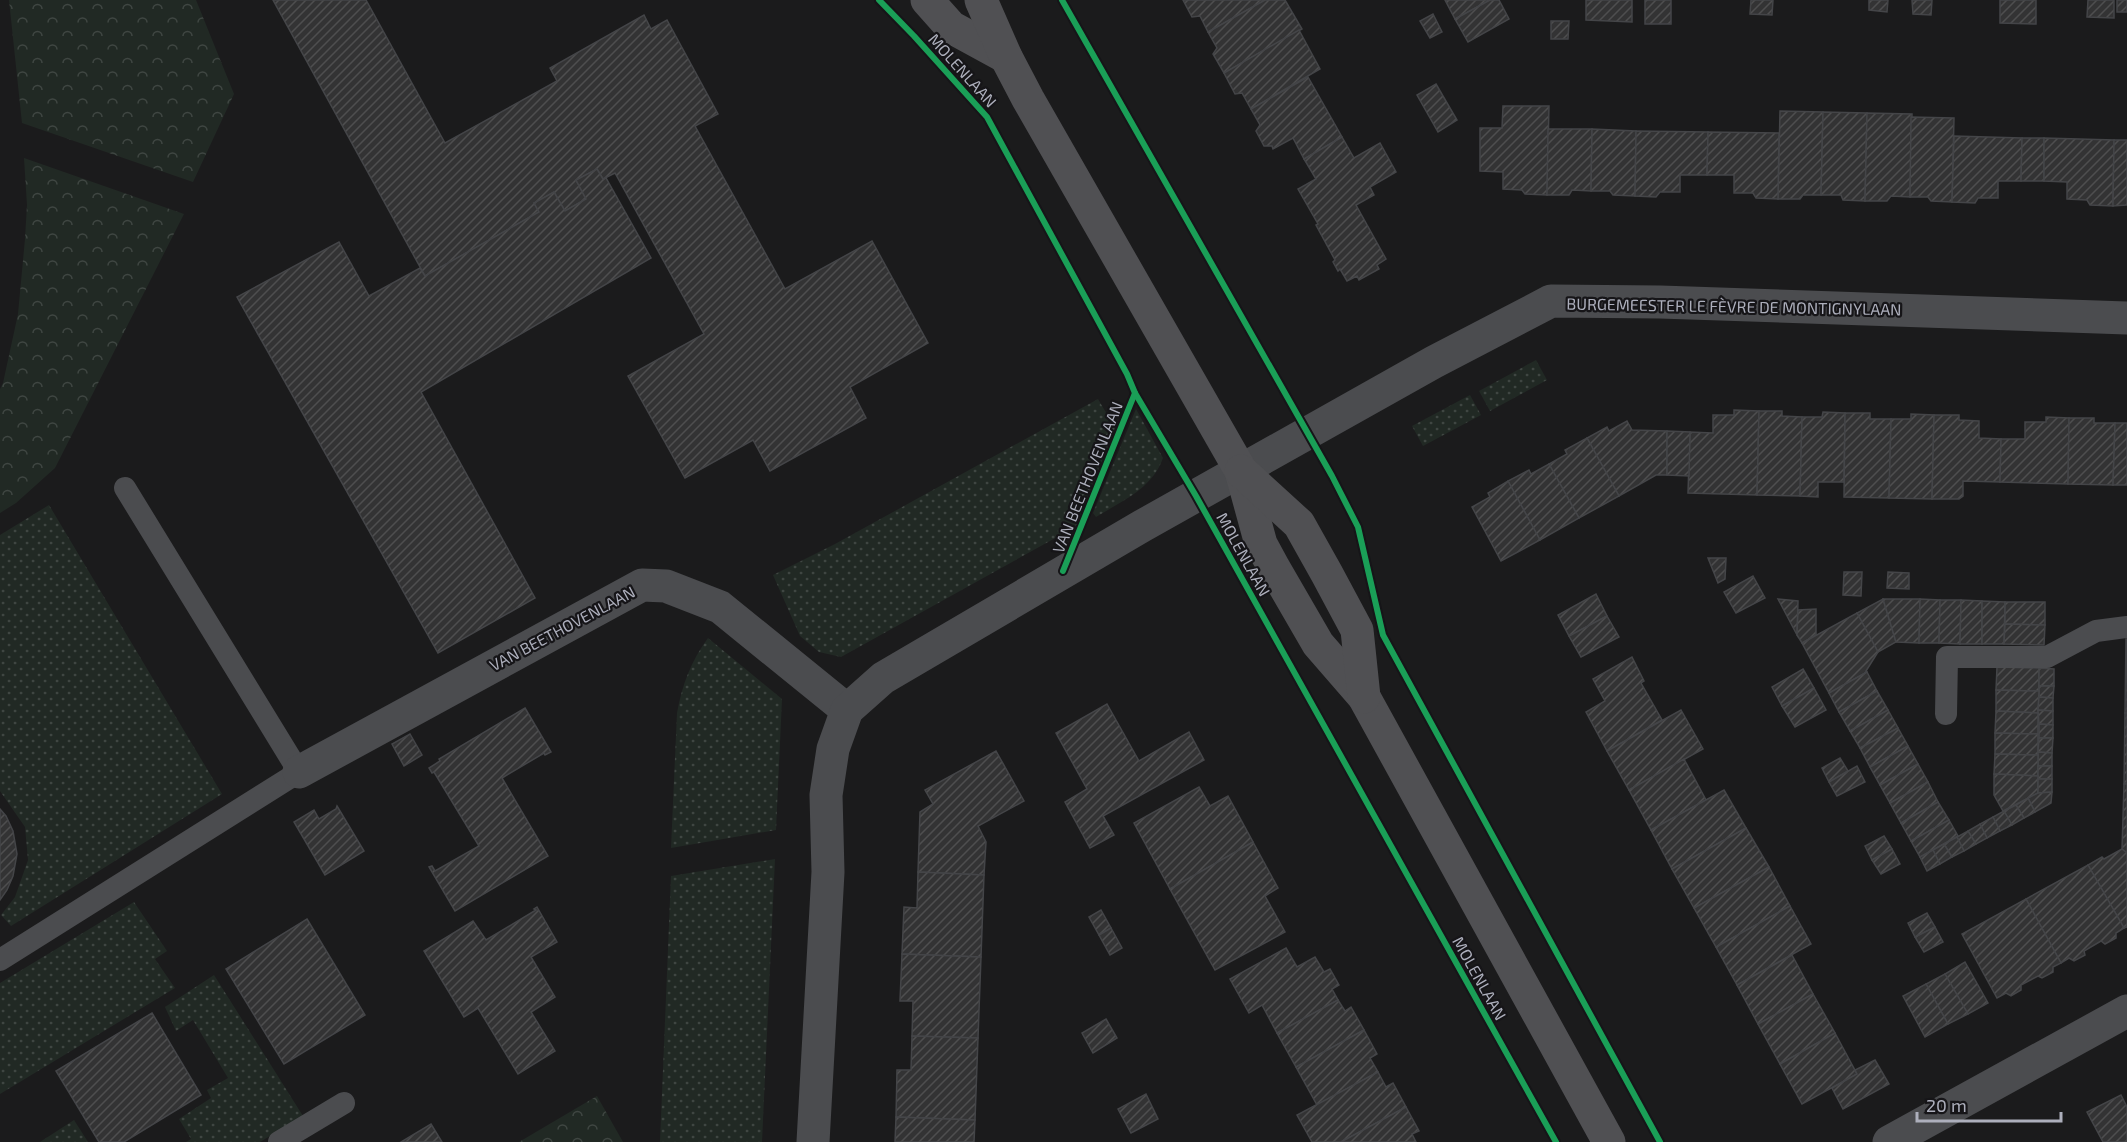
<svg xmlns="http://www.w3.org/2000/svg" width="2127" height="1142" viewBox="0 0 2127 1142" font-family="'Exo 2',sans-serif">
  <defs>
    <pattern id="grass-dots" width="8" height="8" patternUnits="userSpaceOnUse" patternTransform="scale(1.5)"><rect width="8" height="8" fill="#212924"/><path d="M2 2h.1M6 6h.1" fill="none" stroke="#3f4642" stroke-width="1.8" stroke-linecap="round"/></pattern>
    <pattern id="forest-crowns" width="20" height="18" patternUnits="userSpaceOnUse" patternTransform="scale(1.5)"><rect width="20" height="18" fill="#212924"/><path d="M2 6a3 3 0 1 1 6 0M12 15a3 3 0 1 1 6 0" fill="none" stroke="#3f4642"/></pattern>
    <pattern id="building-hatch" width="6" height="6" patternUnits="userSpaceOnUse" patternTransform="scale(1.5)"><rect width="6" height="6" fill="#333334"/><path d="M-1 1l2-2M0 6l6-6M5 7l2-2" fill="none" stroke="#4e4e4f"/></pattern>
  </defs>
  <rect width="100%" height="100%" fill="#1b1b1c"/>
  <g fill="url(#grass-dots)">
    <path d="M1536 360 1547 380 1490 411 1479 391Z"/>
    <path d="M1470 395 1481 415 1423 446 1412 426Z"/>
    <path d="M1098 399 1115 428 1077 526 841 657 819 652 800 636 773 575 835 544Z"/>
    <path d="M1136 409 1163 458C1152 489 1122 501 1096 517L1093 513Z"/>
    <path d="M49 505 222 794 11 926 1 915 15 897 28 860 25 827 0 791V535Z"/>
    <path d="M708 638 782 699 776 830 671 848 677 713C682 685 691 661 708 638Z"/>
    <path d="M775 859 762 1142H660L671 876Z"/>
    <path d="M134 902 167 951 155 959 175 988 0 1094V983Z"/>
    <path d="M214 975 303 1116 260 1142H186L191 1139 179 1119 211 1098 207 1090 228 1078 193 1020 176 1031 165 1007Z"/>
    <path d="M74 1120 88 1142H40Z"/>
  </g>
  <g fill="url(#forest-crowns)">
    <path d="M9 0H196L234 94 193 182 22 123Z"/>
    <path d="M24 158 184 214 55 468 16 503 0 513V389L3 383 18 314 25 239 27 205Z"/>
    <path d="M597 1096 623 1142H519Z"/>
  </g>
  <g fill="url(#building-hatch)" stroke="#444548" stroke-width="1.5">
    <path d="M273 0H366L445 143 557 81 550 68 644 15 651 29 667 20 718 114 695 126 785 289 872 241 928 343 850 387 866 418 770 471 753 440 685 478 628 376 704 334 615 173 603 179 597 169 576 180 586 199 565 211 554 192 534 203 539 212 425 276Z"/>
    <path d="M1183 0H1265L1208 32 1200 16 1192 17Z"/>
    <path d="M1265 0H1285L1302 29 1224 73 1213 54 1217 48 1208 32Z"/>
    <path d="M1445 0H1490L1455 19Z"/>
    <path d="M1490 0H1499L1509 19 1468 42 1455 19Z"/>
    <path d="M1586 0H1632V22L1586 20Z"/>
    <rect x="1645" y="0" width="26" height="24"/>
    <path d="M1751 0H1773L1772 15 1750 14Z"/>
    <path d="M1869 0H1888L1887 12 1869 10Z"/>
    <path d="M1912 0H1932L1931 15 1913 14Z"/>
    <path d="M2000 0H2036V24L2000 23Z"/>
    <path d="M2088 0H2114V18L2087 17Z"/>
    <rect x="2117" y="0" width="10" height="12"/>
    <path d="M1433 14 1442 32 1430 38 1420 21Z"/>
    <path d="M1551 21H1569L1568 39H1551Z"/>
    <path d="M1299 30 1320 69 1251 109 1242 93 1235 94 1224 73Z"/>
    <path d="M1308 77 1342 137 1304 159 1293 138 1273 149 1272 146H1264L1256 131 1260 125 1251 109Z"/>
    <path d="M1436 84 1457 120 1438 132 1417 95Z"/>
    <path d="M1503 106H1549L1547 195 1525 194 1522 190 1503 189V172L1480 171V128H1502Z"/>
    <path d="M1780 111 1823 112 1821 195H1803L1800 199H1778Z"/>
    <path d="M1823 112 1867 113 1865 201 1843 200 1841 195H1821Z"/>
    <path d="M1867 113 1912 114 1910 197 1891 196 1887 201H1865Z"/>
    <path d="M1911 117 1954 118 1952 202 1931 201 1928 197H1910Z"/>
    <path d="M1548 129H1592L1591 191 1572 190 1569 195H1547Z"/>
    <path d="M1592 129 1636 131 1635 196 1613 195 1610 191H1591Z"/>
    <path d="M1636 131 1708 132 1707 175H1680V192H1660L1656 197 1635 196Z"/>
    <path d="M1708 132 1779 133 1778 199 1756 198 1753 193H1734V175H1707Z"/>
    <path d="M1954 136 2022 138 2021 181H1998V198H1978L1975 203 1952 202Z"/>
    <path d="M1342 137 1354 158 1380 143 1396 172 1370 187 1374 195 1356 205 1386 259 1377 265 1379 269 1359 280 1357 276 1347 281 1340 269 1338 271 1333 262 1335 260 1316 225 1318 224 1298 189 1316 179 1304 159Z"/>
    <path d="M2022 138H2044V181H2021Z"/>
    <path d="M2044 138 2114 140 2113 206 2090 205 2087 200 2067 199V182L2044 181Z"/>
    <path d="M2114 140H2127V205L2113 206Z"/>
    <path d="M597 169 603 179 606 178 651 258 421 392 535 598 438 653 237 297 339 242 369 296 420 268 425 276 539 212 534 203 554 192 565 211 586 199 576 180Z"/>
    <path d="M1734 410 1759 411 1757 495 1688 493 1690 432 1713 433V415H1734Z"/>
    <path d="M1759 411H1782V416L1802 417 1800 496 1757 495Z"/>
    <path d="M1823 412 1845 413 1844 482H1818V497L1800 496 1802 417H1822Z"/>
    <path d="M1845 413H1870V419H1891L1889 498 1844 497Z"/>
    <path d="M1911 414 1934 415 1932 499 1889 498 1891 419H1911Z"/>
    <path d="M1934 415H1959V420L1979 421V438L2001 439 2000 482 1963 481V496L1959 499H1932Z"/>
    <path d="M2046 417 2069 418 2068 484 2000 482 2001 439H2025V422H2046Z"/>
    <path d="M2069 418H2094V423H2115L2113 485 2068 484Z"/>
    <path d="M1627 421 1632 430 1667 431V475H1656L1619 496 1587 438 1607 427 1609 431Z"/>
    <path d="M2115 423H2127V485H2113Z"/>
    <path d="M1667 431 1690 432 1689 476 1667 475Z"/>
    <path d="M1587 438 1619 496 1579 518 1549 464 1567 454 1565 450Z"/>
    <path d="M1549 464 1579 518 1540 540 1508 481 1529 470 1531 474Z"/>
    <path d="M1508 481 1540 540 1501 561 1472 507 1490 497 1488 493Z"/>
    <path d="M1708 558H1726L1725 579 1718 583Z"/>
    <path d="M1844 572H1862L1861 596 1843 595Z"/>
    <path d="M1888 572 1909 573V589L1887 588Z"/>
    <path d="M1753 576 1765 598 1736 613 1724 592Z"/>
    <path d="M1596 594 1607 616 1569 636 1558 615Z"/>
    <path d="M1778 599 1798 601 1797 635Z"/>
    <path d="M1883 599 1896 642 1878 652 1857 613Z"/>
    <path d="M1883 599H1920L1919 643 1896 642Z"/>
    <path d="M1920 599 1940 600 1939 643H1919Z"/>
    <path d="M1940 600H1961L1960 644 1939 643Z"/>
    <path d="M1961 600 1982 601V644H1960Z"/>
    <path d="M1982 601 2005 602 2004 644H1982Z"/>
    <path d="M2005 602H2045V625L2005 624Z"/>
    <path d="M1816 609V635L1802 643 1797 635 1798 610Z"/>
    <path d="M1857 613 1878 652 1866 671 1867 672 1829 693 1802 643Z"/>
    <path d="M1607 616 1619 637 1581 657 1569 636Z"/>
    <path d="M2005 624 2045 625 2044 645 2004 644Z"/>
    <path d="M2126 639H2127V713H2125Z"/>
    <path d="M1632 657 1644 681 1641 683 1662 720 1607 751 1586 712 1605 701 1593 679Z"/>
    <path d="M1997 667 2039 668V691L1996 690Z"/>
    <path d="M2039 668 2054 669V686H2039Z"/>
    <path d="M1803 669 1814 688 1782 706 1772 687Z"/>
    <path d="M1867 672 1877 691 1839 712 1829 693Z"/>
    <path d="M2039 686H2054L2053 698 2039 697Z"/>
    <path d="M1814 688 1826 710 1795 727 1782 706Z"/>
    <path d="M1996 690 2039 691 2038 713 1996 711Z"/>
    <path d="M1877 691 1888 710 1850 731 1839 712Z"/>
    <path d="M2039 697 2053 698V711L2038 710Z"/>
    <path d="M1107 704 1139 761 1189 732 1204 760 1103 816 1114 835 1090 848 1065 802 1087 789 1056 733Z"/>
    <path d="M525 708 551 752 545 755 544 753 502 778 548 856 455 911 429 867 432 866 435 871 479 846 434 772 432 773 429 768 440 761 439 759Z"/>
    <path d="M1681 710 1703 749 1629 790 1607 751Z"/>
    <path d="M1888 710 1898 728 1860 748 1850 731Z"/>
    <path d="M2038 710 2053 711V725L2039 724Z"/>
    <path d="M1996 711 2038 713V734L1995 733Z"/>
    <path d="M2125 713H2127V784H2124Z"/>
    <path d="M2039 724 2053 725V738H2039Z"/>
    <path d="M1898 728 1908 746 1870 767 1860 748Z"/>
    <path d="M1995 733 2038 734V755L1995 754Z"/>
    <path d="M410 734 422 755 404 766 392 744Z"/>
    <path d="M2039 738H2053L2052 753 2038 752Z"/>
    <path d="M1908 746 1918 764 1880 785 1870 767Z"/>
    <path d="M996 751 1024 801 978 826 986 842 984 875 918 872 920 812 933 804 925 790Z"/>
    <path d="M2038 752 2052 753V766H2038Z"/>
    <path d="M1995 754 2038 755V776L1994 774Z"/>
    <path d="M1840 758 1848 771 1829 782 1822 768Z"/>
    <path d="M1684 759 1706 800 1651 830 1629 790Z"/>
    <path d="M1918 764 1928 782 1890 803 1880 785Z"/>
    <path d="M1857 766 1865 782 1837 796 1829 782Z"/>
    <rect x="2038" y="766" width="14" height="13"/>
    <path d="M1994 774 2038 776V793L2003 811 1994 795Z"/>
    <path d="M2038 779H2052V792L2038 793Z"/>
    <path d="M1928 782 1938 802 1901 823 1890 803Z"/>
    <path d="M2124 784H2127V853L2122 849Z"/>
    <path d="M1199 787 1210 806 1228 796 1253 842 1170 889 1134 823Z"/>
    <path d="M1724 790 1746 828 1672 869 1651 830Z"/>
    <path d="M2052 792 2051 803 2035 812 2028 798 2038 793Z"/>
    <path d="M2028 798 2035 812 2024 818 2016 805Z"/>
    <path d="M1938 802 1949 820 1911 841 1901 823Z"/>
    <path d="M2016 805 2024 818 2012 825 2004 811Z"/>
    <path d="M337 806 364 851 325 875 294 822 314 810 319 819 336 809Z"/>
    <path d="M0 809 6 816 13 831 17 854 13 876 7 890 0 900Z"/>
    <path d="M2004 811 2012 825 2000 831 1993 817Z"/>
    <path d="M1993 817 2000 831 1987 838 1980 824Z"/>
    <path d="M1949 820 1958 836 1920 857 1911 841Z"/>
    <path d="M1980 824 1987 838 1976 844 1968 831Z"/>
    <path d="M1746 828 1769 867 1694 908 1672 869Z"/>
    <path d="M1968 831 1976 844 1964 851 1957 837Z"/>
    <path d="M1884 836 1892 849 1872 860 1865 846Z"/>
    <path d="M1957 837 1964 851 1952 857 1944 844Z"/>
    <path d="M1253 842 1278 888 1265 896 1285 932 1215 970 1170 889Z"/>
    <path d="M1944 844 1952 857 1940 864 1933 850Z"/>
    <path d="M1892 849 1900 864 1881 874 1872 860Z"/>
    <path d="M2122 849 2127 853V927L2124 928 2088 865 2102 857 2104 859Z"/>
    <path d="M1933 850 1940 864 1927 871 1920 857Z"/>
    <path d="M2088 865 2124 928 2116 933V938L2105 944 2101 941 2084 951 2085 955 2074 961 2069 958 2061 963 2026 899Z"/>
    <path d="M1769 867 1790 906 1716 947 1694 908Z"/>
    <path d="M918 872 984 875 981 957 902 954 904 907 917 908Z"/>
    <path d="M2026 899 2061 963 2053 967V972L2042 978 2038 976 2021 985V990L2011 996 2006 993 1997 998 1962 934Z"/>
    <path d="M1790 906 1811 944 1737 985 1716 947Z"/>
    <path d="M537 907 557 942 531 957 555 997 531 1012 555 1051 518 1074 478 1008 464 1017 424 951 473 921 486 940 536 910 534 909Z"/>
    <path d="M1101 910 1111 928 1099 935 1089 917Z"/>
    <path d="M1927 913 1935 927 1915 937 1908 923Z"/>
    <path d="M307 919 365 1015 284 1064 226 969Z"/>
    <path d="M1935 927 1943 942 1924 952 1915 937Z"/>
    <path d="M1111 928 1122 948 1110 955 1099 935Z"/>
    <path d="M1286 948 1297 967 1315 957 1324 972 1330 969 1339 985 1332 989 1338 1000 1277 1033 1262 1005 1249 1013 1230 979Z"/>
    <path d="M902 954 981 957 978 1038 912 1036 913 1001H900Z"/>
    <path d="M1792 955 1813 994 1758 1024 1737 985Z"/>
    <path d="M1965 962 1988 1003 1968 1014 1945 974Z"/>
    <path d="M1945 974 1968 1014 1948 1024 1926 984Z"/>
    <path d="M1926 984 1948 1024 1925 1037 1903 996Z"/>
    <path d="M1813 994 1835 1033 1780 1064 1758 1024Z"/>
    <path d="M1338 1000 1345 1011 1351 1007 1364 1030 1296 1067 1277 1033Z"/>
    <path d="M152 1013 201 1095 124 1142H99L56 1071Z"/>
    <path d="M1106 1019 1117 1038 1093 1053 1082 1033Z"/>
    <path d="M1364 1030 1377 1054 1370 1058 1378 1072 1317 1105 1296 1067Z"/>
    <path d="M1835 1033 1857 1074 1802 1104 1780 1064Z"/>
    <path d="M912 1036 978 1038 975 1120 896 1117 897 1070H911Z"/>
    <path d="M1875 1060 1889 1084 1843 1109 1832 1088 1857 1074 1855 1070Z"/>
    <path d="M1378 1072 1386 1087 1393 1083 1406 1107 1341 1142H1312L1297 1115Z"/>
    <path d="M1146 1094 1158 1119 1131 1133 1118 1109Z"/>
    <path d="M2121 1095 2127 1107V1142H2103L2087 1112Z"/>
    <path d="M1406 1107 1419 1131 1412 1134 1416 1142H1341Z"/>
    <path d="M896 1117 975 1120 974 1142H895Z"/>
    <path d="M431 1124 442 1142H401Z"/>
  </g>
  <g fill="none" stroke-linecap="round" stroke-linejoin="round">
    <g stroke="#4b4c4f" stroke-width="22">
      <path d="M1946 714 1947 657H2047L2096 631 2127 627"/>
      <path d="M0 960 299 772 125 488"/>
      <path d="M279 1142 344 1103"/>
    </g>
    <g stroke="#4b4c4f" stroke-width="33">
      <path d="M299 772 642 585 666 586 720 607 847 710"/>
      <path d="M813 1142 828 872 826 795 833 749 847 710 883 678 1142 526 1434 362 1551 301 1660 302 2127 318"/>
      <path d="M1889 1142 2127 1011"/>
    </g>
    <g stroke="#505053" stroke-width="33">
      <path d="M927 0 951 27 1006 57"/>
      <path d="M981 0 1006 57 1028 99 1241 471 1261 544 1274 568 1318 644 1364 697 1609 1142"/>
      <path d="M1241 471 1299 524 1327 574 1357 630 1364 697"/>
    </g>
    <defs>
      <g id="cycleway">
        <path d="M879 0 914 36 987 117 1127 374 1135 393 1196 496 1556 1142"/>
        <path d="M1062 0 1332 476 1358 527 1383 635 1660 1142"/>
        <path d="M1063 571 1135 393"/>
      </g>
    </defs>
    <use href="#cycleway" stroke="#161518" stroke-width="10"/>
    <use href="#cycleway" stroke="#1a9f57" stroke-width="6"/>
  </g>
  <g text-anchor="middle" dominant-baseline="central" stroke-width="4.5" stroke-linejoin="round" paint-order="stroke">
    <g font-size="16" fill="#adafbc" stroke="#161518">
      <text transform="translate(963 70) rotate(48)">MOLENLAAN</text>
      <text transform="translate(1734 306) rotate(1)">BURGEMEESTER LE FÈVRE DE MONTIGNYLAAN</text>
      <text transform="translate(1087 477) rotate(-68)">VAN BEETHOVENLAAN</text>
      <text transform="translate(1244 554) rotate(61)">MOLENLAAN</text>
      <text transform="translate(562 628) rotate(-28)">VAN BEETHOVENLAAN</text>
      <text transform="translate(1480 978) rotate(61)">MOLENLAAN</text>
    </g>
  </g>
  <path d="M1917 1112v9h144v-9" fill="none" stroke="#adafbc" stroke-width="3"/>
  <text x="1926" y="1112" font-size="18" fill="#adafbc" stroke="#161518" stroke-width="4.5" paint-order="stroke">20 m</text>
</svg>
